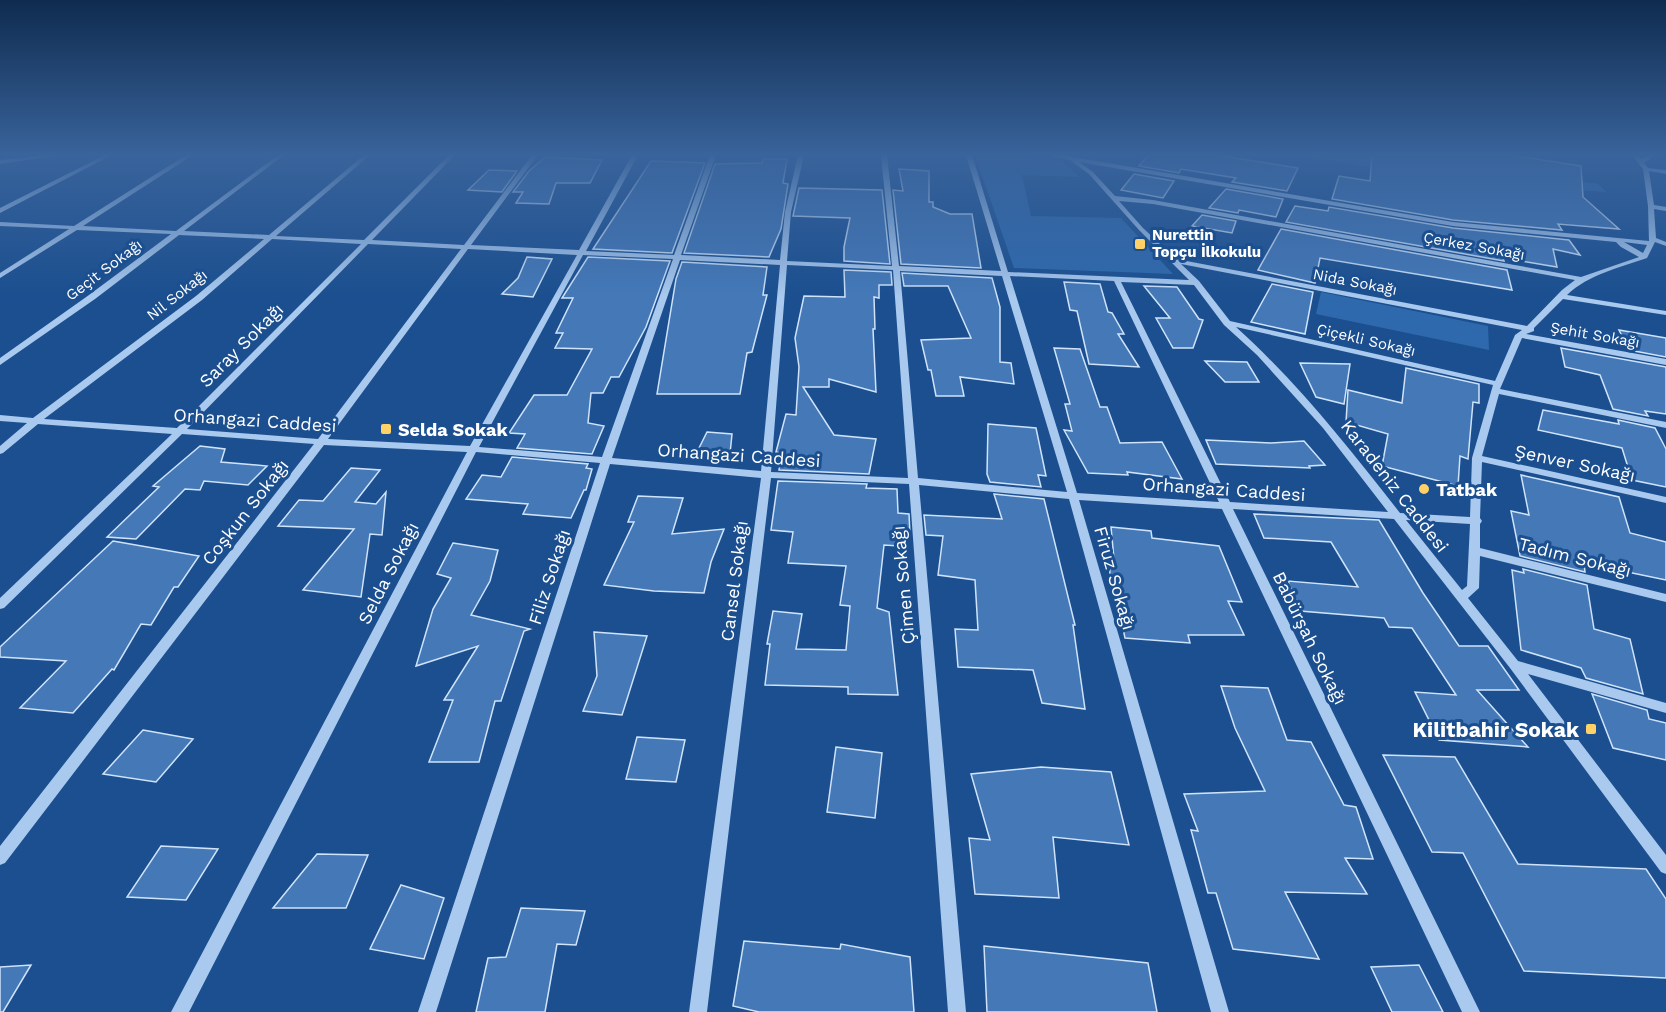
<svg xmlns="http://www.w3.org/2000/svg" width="1666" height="1012" viewBox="0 0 1666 1012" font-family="'Work Sans',sans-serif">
  <rect width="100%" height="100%" fill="#1b4f8f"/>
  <g fill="#2e69ad">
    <path d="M975 155H1018L1061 161 1080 177 1022 175 1031 216 1121 218 1173 274 1014 268Z"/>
    <path d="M1306 155H1414L1598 184 1606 192 1451 181 1303 156Z"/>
    <path d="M1321 292 1488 326 1489 350 1316 314Z"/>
  </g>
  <g fill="#4478b7" stroke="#cfe3fa" stroke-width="1.5">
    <path d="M1148 155H1216L1298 168 1287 191 1232 182 1236 178 1181 169 1179 173 1139 166Z"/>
    <path d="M1372 155H1509L1581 166 1583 197 1619 229 1558 224 1562 230 1453 220 1332 199 1339 176 1370 181Z"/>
    <path d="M545 157 602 160 590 183H556L549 204 516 203 523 192H513L529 171Z"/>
    <path d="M763 159H787L783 183 788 184 781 229 769 257 684 253 715 164 762 163Z"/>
    <path d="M651 161 705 163 672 253 593 249Z"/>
    <path d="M899 169 929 171V202H933V207L950 214H972L981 268 901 264 893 190 903 191Z"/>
    <path d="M489 170 517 171 502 192 468 190Z"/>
    <path d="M1134 174 1174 181 1163 198 1121 190Z"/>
    <path d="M799 188 882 190 890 264 844 261V247L850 218 793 216Z"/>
    <path d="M1226 189 1283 199 1276 217 1239 210 1238 213 1209 208Z"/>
    <path d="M1295 206 1328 211 1329 207 1453 228 1569 240 1580 255 1553 249 1557 267 1503 258 1504 261 1286 222Z"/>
    <path d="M1202 215 1236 221 1232 233 1192 226Z"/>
    <path d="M1281 229 1507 270 1512 290 1320 258 1315 283 1258 270Z"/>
    <path d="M527 257 552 259 533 297 502 294 518 278Z"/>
    <path d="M588 257 670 261 646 327 619 377H611L603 393H591L588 423 604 426 592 454 517 448 525 434 509 433 534 395H567L592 349 555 348 563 333H556L573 298H562Z"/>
    <path d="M682 262 767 267 763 295H767L752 352 747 353 740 394H657L676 279Z"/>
    <path d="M844 270 891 272 892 285H879V298L874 297 875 329H873L876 392 829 379V387H803L834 435 876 439 869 474 779 470 782 453 776 452 786 414 796 415 799 367 795 338 804 296 845 297Z"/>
    <path d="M902 273 992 278 1000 307V362L1011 363 1014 384 960 377 964 396H936L931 370H928L921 340 971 338 948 286H904Z"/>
    <path d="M1064 282 1100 284 1108 312 1112 313 1124 334H1118L1139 367 1089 364 1077 311 1070 310Z"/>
    <path d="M1272 284 1313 292 1305 334 1251 322Z"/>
    <path d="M1144 286 1177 287 1199 319 1203 320 1193 348H1173L1156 318H1170Z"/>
    <path d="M1619 330 1666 338V357L1629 350Z"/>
    <path d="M1054 348 1080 349 1100 407H1107L1120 443 1162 442 1182 479 1127 472 1128 475 1088 473 1064 430 1072 431 1065 404H1070Z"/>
    <path d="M1561 348 1666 367V414L1645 411 1648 416 1613 409 1600 375 1565 367Z"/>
    <path d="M1205 361 1247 362 1259 382H1225Z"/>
    <path d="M1300 363 1350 364 1344 404 1316 397Z"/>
    <path d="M1406 368 1479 384V403L1473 402 1468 459 1460 456 1458 486 1382 466 1388 434 1346 422 1348 390 1402 403Z"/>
    <path d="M1543 410 1619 424 1618 420 1655 428 1666 449V487L1632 480 1622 448 1538 430Z"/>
    <path d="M988 424 1036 428 1046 476 1038 475 1041 487 990 482 987 474Z"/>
    <path d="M707 432 732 434 730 454 697 452Z"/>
    <path d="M1206 440 1271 443 1304 441 1325 465 1309 466 1310 468 1216 464Z"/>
    <path d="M200 446 225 449 221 462 267 466 248 485 204 481 200 490 185 489 136 539 107 537 159 487 153 486Z"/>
    <path d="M512 457 588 464 586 468 592 469 586 490H584L571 518 523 514 528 504 466 499 482 475 501 477Z"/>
    <path d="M351 468 380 470 355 502 376 504 386 492 382 535 370 534 361 597 303 590 354 529 278 526 299 500 323 501Z"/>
    <path d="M1521 475 1619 497 1630 533 1666 542V580L1584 563 1585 572 1520 556 1511 511 1529 515Z"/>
    <path d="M778 481 867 484 866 488 897 489 898 513 909 514 910 534H899V546L884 545 877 608 889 612 898 695 848 694V687L765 685 770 644H767L773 611 802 614 796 649 846 650 850 606 840 605 846 566 788 563 793 532 771 530Z"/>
    <path d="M994 494 1044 499 1075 625H1073L1085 709 1042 703 1033 670 958 667 955 629 978 630 975 580 938 575 943 536 926 535 924 515 1002 519Z"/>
    <path d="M638 496 683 498 672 534 724 529 711 562 704 593 654 591 604 585 634 522H628Z"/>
    <path d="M1254 514 1379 520 1423 593 1459 646H1488L1519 690H1477L1528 747 1439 740 1415 692 1456 695 1412 628 1389 627 1384 618 1300 611 1288 581 1358 587 1331 542 1264 538Z"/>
    <path d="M1111 527 1151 531 1152 538 1219 546 1242 602 1228 601 1244 635H1188L1190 643 1125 638 1115 590H1111L1109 559H1114Z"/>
    <path d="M113 541 199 556 178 587H174L151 625 141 624 114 670 112 669 73 713 20 708 66 661 0 657V647Z"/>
    <path d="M453 543 498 550 490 581 471 615 530 629 524 631 501 701H495L479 762H429L453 700H444L478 646 416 666 433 609 451 578 437 574Z"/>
    <path d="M1523 569 1587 585 1594 629 1630 639 1643 694 1586 678 1581 668 1521 650 1512 570 1524 573Z"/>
    <path d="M594 632 647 636 622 715 583 711 597 676Z"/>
    <path d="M1221 686 1268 688 1287 740 1311 742 1344 805 1356 807 1373 859 1345 858 1367 894 1285 892 1319 959 1233 949 1216 893H1208L1191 830 1198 831 1184 794 1265 791 1235 728Z"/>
    <path d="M1592 694 1647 710 1649 719 1666 723V760L1613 748Z"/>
    <path d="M143 730 193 739 156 782 103 774Z"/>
    <path d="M637 737 685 740 676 782 626 779Z"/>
    <path d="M836 747 882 753 875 818 827 812Z"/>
    <path d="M1383 755 1455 757 1518 864 1646 869 1666 899V978L1524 971 1463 853 1432 852Z"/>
    <path d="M1041 767 1111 772 1129 845 1053 837 1059 898 975 894 969 838 990 840 971 774Z"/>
    <path d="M161 846 218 849 186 900 127 897Z"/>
    <path d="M317 854 368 855 346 908H273Z"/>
    <path d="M401 885 444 898 424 959 370 949Z"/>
    <path d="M521 908 585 911 576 945 557 944 545 1012H476L488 958 506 957Z"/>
    <path d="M744 941 840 949 841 944 910 957 914 1012H759L733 1006Z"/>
    <path d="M984 946 1148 963 1157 1012H987Z"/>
    <path d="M31 965 3 1012H0V967Z"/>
    <path d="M1419 965 1443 1012H1392L1371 967Z"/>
  </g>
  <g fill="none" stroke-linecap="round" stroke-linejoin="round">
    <g fill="#a9c9ee" fill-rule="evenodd">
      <path d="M46 155H62L0 164V160Z"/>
      <path d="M105 155H112L0 213V208Z"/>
      <path d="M186 155H193L83 226 176 231 278 155H284L184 231 269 235 364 155H370L276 236 364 240 449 155H455L372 240 464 245 532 155H538L471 245 579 250 632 155H638L586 251 674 255 710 155H716L681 255 780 260 785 212 798 155H804L791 212 787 261 892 266 881 155H887L899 266 1001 271 966 155H972L1008 272 1189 280 1139 230 1089 174 1070 160 1046 155H1069L1073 157 1453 222 1649 241 1648 206 1643 169 1632 155H1638L1641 159 1649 155H1656L1644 163 1648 168 1666 170V174L1649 171 1654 205 1666 207V211L1654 209 1656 238 1666 242V246L1655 242 1647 258C1619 268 1589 274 1567 295L1666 311V315L1563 299 1534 328V331L1526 334 1666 359V365L1522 338 1500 389 1666 422V428L1499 394 1482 456 1666 497V503L1482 462 1480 518 1482 521 1480 524V548L1666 594V602L1480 556 1479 588 1468 598 1518 661 1666 703V713L1528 674 1666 855V874L1661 872 1510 668 1394 519 1233 509 1480 1012H1462L1222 509 1079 500 1229 1012H1211L1069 499 919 485 966 1012H948L909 484 771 478 707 1012H689L761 478 610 464 436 1012H418L600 463 476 452 189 1012H171L467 452 324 445 5 863 0 865V846L314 444 182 434 4 608 0 609V598L172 434 38 424 3 453 0 454V446L27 423 0 421V415L33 418 196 296 264 239 179 235 95 299 0 365V358L89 295 171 234 77 230 0 278V273L69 229 0 226V222L74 226ZM1079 162 1453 226 1616 242 1621 247 1639 257 1581 277 1153 200 1115 196 1093 172ZM1119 201 1153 204 1575 280 1562 290 1527 326 1176 259 1143 228ZM272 239 361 244 177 428 44 419 202 300ZM1624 242 1647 245 1643 253ZM368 244 461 249 318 439 187 429ZM468 249 577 255 470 446 328 439ZM583 255 673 259 602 457 479 447ZM680 260 780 265 761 471 612 458ZM1181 264 1522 330 1515 335 1495 381 1230 321 1199 281ZM787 265 893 270 908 478 771 472ZM900 271 1002 276 1067 492 918 478ZM1010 276 1114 281 1219 502 1077 493ZM1121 282 1194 285 1224 325 1257 355 1323 428 1388 512 1230 502ZM1236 327 1493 385 1472 458 1470 517 1400 513C1349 448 1298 383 1236 327ZM1406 520 1470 524 1467 586 1462 590Z"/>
    </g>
  </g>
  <linearGradient id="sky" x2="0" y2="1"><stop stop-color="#0f2b4f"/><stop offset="0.52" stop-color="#39639b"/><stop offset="1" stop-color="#39639b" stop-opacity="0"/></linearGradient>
  <rect width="1666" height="297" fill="url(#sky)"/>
  <g fill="#ffd166" stroke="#1b4f8f" stroke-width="2">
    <rect x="1134" y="238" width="12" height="12" rx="3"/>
    <rect x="380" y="423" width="12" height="12" rx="3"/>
    <circle cx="1424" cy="489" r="6"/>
    <rect x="1585" y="723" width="12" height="12" rx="3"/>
  </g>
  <g text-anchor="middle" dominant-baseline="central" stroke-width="6" stroke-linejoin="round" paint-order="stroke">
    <g font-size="15" font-weight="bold" fill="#fff" stroke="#1b4f8f" text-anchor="start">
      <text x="1152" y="235">Nurettin<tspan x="1152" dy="17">Topçu İlkokulu</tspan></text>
    </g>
    <g font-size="15" fill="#fff" stroke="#1b4f8f">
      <text transform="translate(1474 246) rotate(10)">Çerkez Sokağı</text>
      <text transform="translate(104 270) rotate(-37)">Geçit Sokağı</text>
      <text transform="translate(1355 282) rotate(11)">Nida Sokağı</text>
      <text transform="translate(177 295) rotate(-38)">Nil Sokağı</text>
      <text transform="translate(1595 335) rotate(10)">Şehit Sokağı</text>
      <text transform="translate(1366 340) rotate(13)">Çiçekli Sokağı</text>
    </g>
    <g font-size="18" fill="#fff" stroke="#1b4f8f">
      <text transform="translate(241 345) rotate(-45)">Saray Sokağı</text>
      <text transform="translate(255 420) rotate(4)">Orhangazi Caddesi</text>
      <text transform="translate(739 455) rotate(4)">Orhangazi Caddesi</text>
      <text transform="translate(1575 463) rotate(12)">Şenver Sokağı</text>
      <text transform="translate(1395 486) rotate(52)">Karadeniz Caddesi</text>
      <text transform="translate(1224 489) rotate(4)">Orhangazi Caddesi</text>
      <text transform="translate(245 512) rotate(-52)">Coşkun Sokağı</text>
      <text transform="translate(1575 557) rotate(14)">Tadım Sokağı</text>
      <text transform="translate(388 573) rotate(-63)">Selda Sokağı</text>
      <text transform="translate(549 577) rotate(-72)">Filiz Sokağı</text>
      <text transform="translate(1115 578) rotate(74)">Firuz Sokağı</text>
      <text transform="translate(734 581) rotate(-83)">Cansel Sokağı</text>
      <text transform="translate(903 585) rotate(-95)">Çimen Sokağı</text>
      <text transform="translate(1310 638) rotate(64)">Babürşah Sokağı</text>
    </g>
    <g font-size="18" font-weight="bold" fill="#fff" stroke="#1b4f8f" text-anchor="start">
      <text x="398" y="429">Selda Sokak</text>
      <text x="1436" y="489">Tatbak</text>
    </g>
    <g font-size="21" font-weight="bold" fill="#fff" stroke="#1b4f8f" text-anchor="end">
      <text x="1579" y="729">Kilitbahir Sokak</text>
    </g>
  </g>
</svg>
